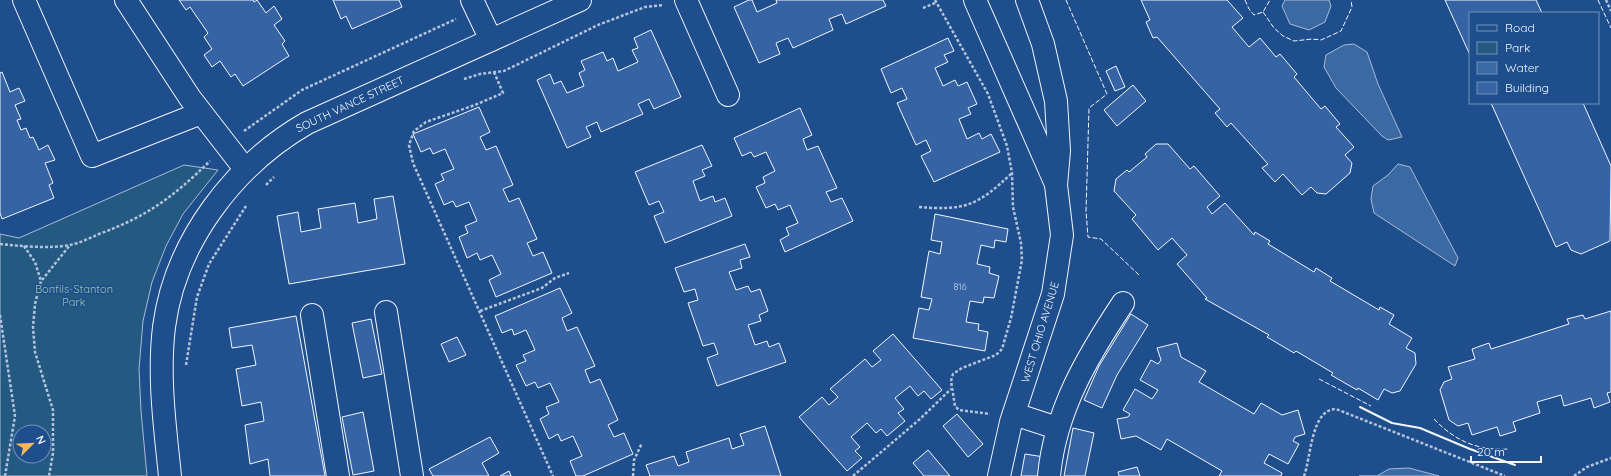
<svg xmlns="http://www.w3.org/2000/svg" width="1611" height="476" viewBox="0 0 1611 476" font-family="Quicksand,sans-serif">
  <rect width="100%" height="100%" fill="#1f4e8c"/>
  <path fill="#245a82" stroke="#a8bbd7" fill-rule="evenodd" d="M184 165 218 170 183 214 166 246 152 282 143 321 139 369 141 411 147 476H0V234L19 238ZM20 432H44V456H20Z"/>
  <g fill="#3b69a3" stroke="#a8bbd7">
    <path d="M1285 0H1329L1331 6 1325 22 1309 30 1290 24 1282 6Z"/>
    <path d="M1354 44 1367 52 1378 84 1402 137 1388 140 1382 136 1336 88 1324 67 1326 55 1344 45Z"/>
    <path d="M1398 164 1410 167 1458 258 1455 266 1374 213 1371 199 1373 186 1388 175Z"/>
    <path d="M1409 468 1439 476H1359H1377L1389 469Z"/>
  </g>
  <g fill="#3563a3" stroke="#f2f6ff">
    <path d="M179 0H253L254 2 257 0 266 13 274 6 282 19 274 25 285 41 282 44 289 56 243 86 235 74 231 77 220 61 212 67 204 55 212 49 204 37 208 33 190 7 186 10Z"/>
    <path d="M333 0H399L402 7 352 29 346 16 341 19Z"/>
    <path d="M749 0H752L757 12 777 3 776 0H883L886 6 846 24 842 14 829 19 833 30 793 48 788 38 776 43 780 54 759 63 734 7Z"/>
    <path d="M1141 0H1227L1243 18 1232 27 1249 47 1260 38 1276 57 1280 54 1297 74 1294 77 1321 109 1325 106 1340 124 1336 127 1354 147 1345 155 1352 163 1350 173 1326 194 1317 193 1311 187 1302 195 1283 174 1275 182 1262 168 1268 164 1231 123 1227 127 1215 113 1220 109 1157 37 1153 38 1146 22 1150 20Z"/>
    <path d="M1445 0H1536L1542 13H1470V55Z"/>
    <path d="M651 30 681 97 654 109 649 99 638 104 643 114 601 132 597 122 586 127 591 137 567 148 537 80 550 74 554 84 561 81 567 93 584 86 579 73 585 70 581 61 603 52 607 61 613 58 618 71 638 62 632 50 638 48 634 38Z"/>
    <path d="M948 38 954 51 944 55 948 62 935 68 943 86 955 80 958 86 967 82 977 104 968 108 971 114 959 119 967 139 979 133 982 139 991 134 1000 152 934 182 921 156 931 151 926 140 916 145 897 103 907 99 902 88 891 93 881 69Z"/>
    <path d="M1116 66 1125 87 1115 91 1106 71Z"/>
    <path d="M2 72 10 92 19 88 25 101 15 105 21 119 17 120 21 130 26 128 30 138 33 137 39 150 48 145 55 160 45 163 53 183 49 185 54 198 2 219 0 213V73Z"/>
    <path d="M1133 85 1146 101 1117 126 1104 110Z"/>
    <path d="M1491 103H1583L1611 166 1610 241 1581 254 1571 250 1567 242 1556 247Z"/>
    <path d="M479 107 490 132 480 137 486 150 496 146 513 185 503 189 509 202 519 198 537 239 527 243 533 256 543 252 552 273 496 297 489 280 501 274 492 255 480 260 477 253 467 258 459 237 468 233 465 226 477 221 469 202 456 207 453 201 444 205 435 184 444 180 441 174 454 169 445 149 433 154 430 148 421 152 413 134Z"/>
    <path d="M800 108 812 135 803 139 807 150 818 146 837 188 826 192 831 202 842 198 853 221 785 252 780 240 789 235 786 228 798 223 790 205 778 210 775 204 766 208 756 187 765 183 763 177 775 171 766 152 754 157 751 152 742 156 734 138Z"/>
    <path d="M1156 144H1168L1190 169 1194 166 1220 196 1207 207 1212 214 1225 203 1254 235 1255 232 1270 241 1268 244 1314 272 1316 268 1332 278 1330 281 1379 310 1380 307 1394 315 1389 324 1412 338 1406 348 1415 353 1416 364 1400 391 1392 393 1384 389 1378 400 1358 388 1357 390 1331 375 1333 373 1296 351 1294 353 1267 337 1269 335 1205 299 1207 298 1177 264 1187 255 1172 238 1158 250 1132 219 1136 215 1114 191 1116 179 1127 170 1129 172 1147 157 1145 154Z"/>
    <path d="M702 145 712 166 702 170 705 176 693 181 700 201 713 196 715 202 725 198 732 216 665 243 654 216 664 212 659 201 649 205 635 172Z"/>
    <path d="M393 196 405 264 289 284 277 216 298 212 301 232 321 228 318 209 355 203 358 223 377 219 374 199Z"/>
    <path d="M935 214 1008 229 1006 242 995 240 994 248 981 245 977 264 990 267 989 273 999 276 994 298 984 297 983 303 970 301 966 322 979 324 978 330 988 332 985 351 913 338 919 308 929 310 932 299 921 297 929 251 940 254 942 242 931 240Z"/>
    <path d="M745 244 750 257 740 260 742 268 729 272 736 290 748 286 751 292 760 289 768 311 759 315 761 321 748 325 755 345 767 341 769 347 779 343 786 362 717 386 707 358 718 354 714 343 703 346 688 303 698 300 695 289 684 292 675 268Z"/>
    <path d="M560 288 572 313 562 318 567 331 577 327 595 366 585 370 590 383 600 379 618 420 608 425 614 437 624 433 633 454 583 476H576L570 461 582 456 573 436 561 441 558 434 549 439 540 419 549 414 546 407 559 402 550 383 538 388 535 382 526 386 516 365 526 361 523 355 535 350 526 330 514 335 512 329 502 333 495 316Z"/>
    <path d="M1611 311V392L1607 393 1610 402 1594 408 1591 398 1564 406 1561 395 1537 402 1540 413 1513 422 1516 431 1500 436 1497 427 1472 435 1468 423 1458 426 1449 420 1440 390 1444 382 1452 379 1448 367 1475 359 1472 349 1489 343 1491 349 1569 324 1567 319 1583 315 1585 319Z"/>
    <path d="M1131 314 1148 325 1117 375 1102 408 1084 400 1099 366Z"/>
    <path d="M296 316 325 476H270L268 459 250 464 245 425 264 421 261 402 242 406 236 369 256 365 252 345 232 348 229 328Z"/>
    <path d="M371 319 382 374 363 378 352 323Z"/>
    <path d="M893 334 942 390 931 399 924 391 918 396 910 386 895 398 904 409 898 413 905 421 887 436 881 429 876 433 867 423 851 437 860 447 855 451 862 458 847 471 799 417 822 397 829 405 838 397 830 389 865 359 872 367 881 360 873 351Z"/>
    <path d="M457 337 466 355 449 362 441 344Z"/>
    <path d="M1177 343 1181 357 1206 371 1199 382 1254 414 1261 403 1282 415 1298 410 1305 434 1295 437 1293 441 1299 444 1288 464 1269 454 1264 463 1282 473 1281 476H1219L1222 471 1167 439 1161 450 1136 436 1121 439 1117 419 1128 417 1130 414 1123 410 1135 389 1152 399 1158 390 1140 380 1151 360 1158 364 1161 360 1157 348Z"/>
    <path d="M363 412 374 471 353 475 342 417Z"/>
    <path d="M957 414 983 444 968 457 943 426Z"/>
    <path d="M765 426 781 476H650L646 465 674 456 678 466 689 462 686 452 729 438 732 449 744 445 740 434Z"/>
    <path d="M1073 428 1094 433 1085 476H1064Z"/>
    <path d="M490 437 499 453 482 463 489 476H433L429 469Z"/>
    <path d="M928 450 950 476H924L913 463Z"/>
    <path d="M1025 454 1044 457 1042 476H1021Z"/>
    <path d="M1137 467 1140 476H1119L1118 472Z"/>
    <path d="M509 471 511 476H500Z"/>
  </g>
  <g fill="none" stroke-linecap="round" stroke-linejoin="round">
    <defs>
      <g id="minor">
        <path d="M24 0 92 156 201 113"/>
        <path d="M126 0 190 98 245 169"/>
        <path d="M472 0 491 40"/>
        <path d="M686 0 728 95"/>
        <path d="M975 0 1055 182"/>
        <path d="M386 312 412 476"/>
        <path d="M312 315 338 476"/>
        <path d="M1014 414 1057 428"/>
        <path d="M170 476C165 427 158 377 164 327 175 242 234 165 307 123L580 0"/>
        <path d="M999 476 1011 422 1053 294 1062 235 1056 185 1059 151 1056 101 1043 44 1027 0"/>
        <path d="M1049 476C1055 411 1087 357 1123 303"/>
      </g>
    </defs>
    <use href="#minor" stroke="#f2f6ff" stroke-width="24"/>
    <g stroke="#b3c4dc" stroke-width="2.5" stroke-dasharray="3 2" stroke-linecap="butt">
      <path d="M935 0 988 94 1007 146 1012 173 1013 207 1021 243 1022 260 1011 318 1002 349 996 355 962 368 953 374 951 381 955 406 959 410 990 414"/>
      <path d="M1606 0 1611 11"/>
      <path d="M923 8 935 3"/>
      <path d="M494 72 503 93 475 105 426 122 414 131 409 145 413 163 553 476"/>
      <path d="M464 79 480 74 504 71 598 25 645 7 664 5"/>
      <path d="M244 131 302 90 456 19"/>
      <path d="M266 185 274 177"/>
      <path d="M919 207C966 211 978 205 1012 173"/>
      <path d="M0 244C20 246 50 249 70 245 80 243 90 238 99 234 148 216 173 197 210 161"/>
      <path d="M24 246 35 262 41 281 35 304 33 327 35 352 53 410V453L49 476"/>
      <path d="M42 280 70 245"/>
      <path d="M480 311 542 288 555 278 569 273"/>
      <path d="M0 315 15 416 5 476"/>
      <path d="M186 365 197 297 209 264 246 206"/>
      <path d="M633 476 634 460 642 443"/>
      <path d="M853 476 920 419 951 389"/>
      <path d="M1304 476C1311 458 1311 409 1336 409L1505 476"/>
      <path d="M1574 476 1587 467 1611 458"/>
    </g>
    <use href="#minor" stroke="#1f4e8c" stroke-width="22"/>
    <g stroke="#f2f6ff" stroke-width="1" stroke-dasharray="5 2" stroke-linecap="butt">
      <path d="M1066 0 1107 94 1089 108 1086 211 1088 237 1101 239 1139 275"/>
      <path d="M1245 0 1249 9 1254 15 1263 12 1270 0"/>
      <path d="M1598 0 1611 28"/>
      <path d="M1263 12 1274 28 1283 36 1294 41 1312 39 1321 40 1341 31 1352 7 1351 0"/>
      <path d="M1319 379 1371 406"/>
      <path d="M1434 419C1455 441 1478 451 1509 449"/>
    </g>
    <path stroke="#f2f6ff" stroke-width="2" d="M1360 407 1392 423 1420 428 1470 449 1515 465"/>
  </g>
  <g text-anchor="middle" dominant-baseline="central" stroke-width="3" stroke-linejoin="round" paint-order="stroke">
    <g font-size="9" fill="#c3d1e8">
      <text x="960" y="286">816</text>
    </g>
    <g font-size="11" fill="#f2f6ff" stroke="#1f4e8c">
      <text transform="translate(350 104) rotate(-25)">SOUTH VANCE STREET</text>
      <text transform="translate(1040 332) rotate(-73)">WEST OHIO AVENUE</text>
    </g>
    <g font-size="11" fill="#97c8a6" stroke="#1f4e8c">
      <text x="74" y="289">Bonfils-Stanton<tspan x="74" dy="13">Park</tspan></text>
    </g>
  </g>
  <rect x="1469" y="12" width="130" height="92" fill="#1f4e8c" stroke="#7391ba"/>
  <rect x="1477" y="25" width="20" height="6" fill="#1f4e8c" stroke="#7391ba"/>
  <text x="1505" y="32" font-size="12" fill="#f2f6ff">Road</text>
  <rect x="1477" y="42" width="20" height="12" fill="#245a82" stroke="#7391ba"/>
  <text x="1505" y="52" font-size="12" fill="#f2f6ff">Park</text>
  <rect x="1477" y="62" width="20" height="12" fill="#3b69a3" stroke="#7391ba"/>
  <text x="1505" y="72" font-size="12" fill="#f2f6ff">Water</text>
  <rect x="1477" y="82" width="20" height="12" fill="#3563a3" stroke="#7391ba"/>
  <text x="1505" y="92" font-size="12" fill="#f2f6ff">Building</text>
  <g transform="translate(32 444) rotate(66)"><circle r="19" fill="#1f4e8c" stroke="#7391ba"/>
  <path d="M0-3L7 15L0 10L-7 15Z" fill="#ffb74d"/>
  <text y="-6" font-size="11" font-weight="bold" text-anchor="middle" fill="#f2f6ff">N</text>
  </g>
  <path d="M1471 456v6h70v-6" fill="none" stroke="#f2f6ff" stroke-width="2"/>
  <text x="1477" y="456" font-size="12" fill="#f2f6ff" stroke="#1f4e8c" stroke-width="3" paint-order="stroke">20 m</text>
</svg>
